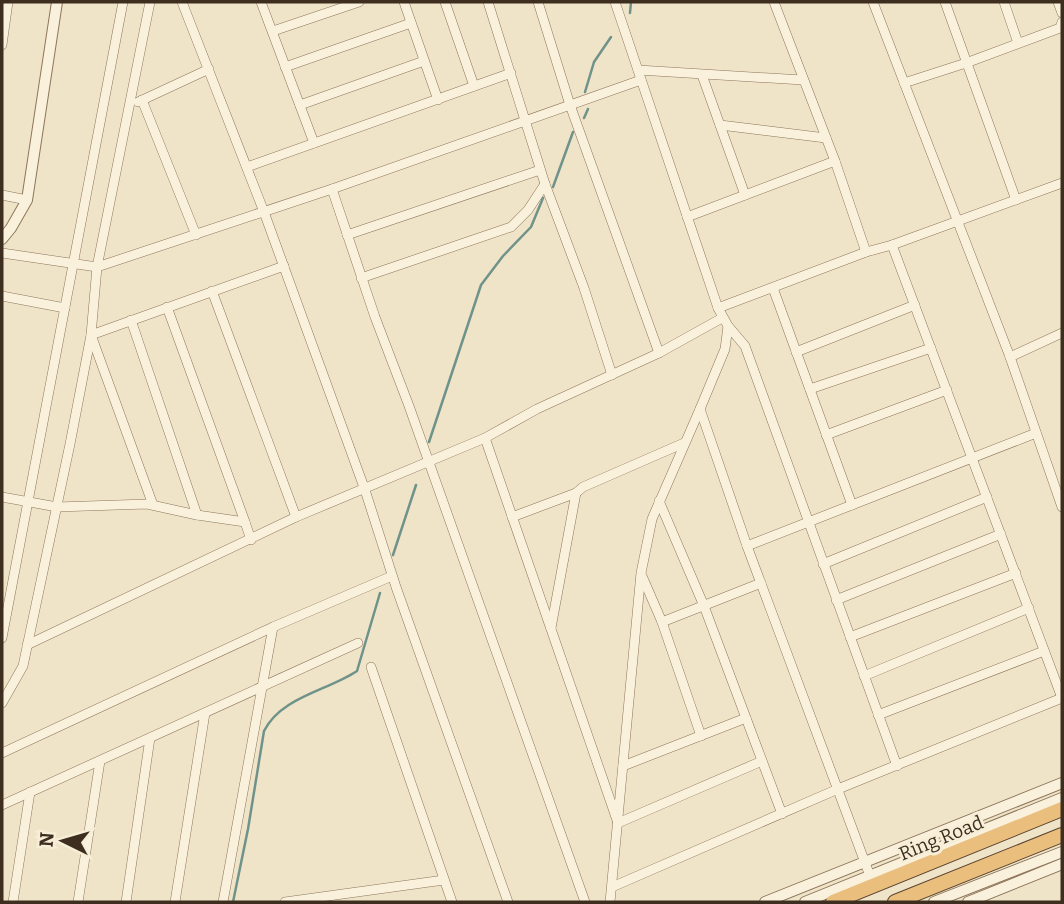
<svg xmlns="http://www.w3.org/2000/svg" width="1064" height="904" viewBox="0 0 1064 904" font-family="Bitter,serif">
  <rect width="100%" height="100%" fill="#f0e4c8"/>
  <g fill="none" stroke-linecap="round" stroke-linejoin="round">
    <g stroke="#6f938a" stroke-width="2.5">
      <path d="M630 13 631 2"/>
      <path d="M585 92 594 62 611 37"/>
      <path d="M584 118 588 109"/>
      <path d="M553 187 573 132"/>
      <path d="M429 442 481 285 503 256 531 227 543 198"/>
      <path d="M393 555 416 485"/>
      <path d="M233 902 248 829 264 731C281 697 327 691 357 671L380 593"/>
    </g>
    <defs>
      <g id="minor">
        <path d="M182 2 264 212 365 490 396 587 508 902"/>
        <path d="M261 2 314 143"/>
        <path d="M404 2 438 100"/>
        <path d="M445 2 474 86"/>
        <path d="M488 2 545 184 584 288 612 375"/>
        <path d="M538 2 570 105 659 353"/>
        <path d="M615 2 718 308 728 326 725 349 700 409 747 546 870 876"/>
        <path d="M774 2 835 161 866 252"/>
        <path d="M873 2 1010 357 1062 507"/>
        <path d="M945 2 1016 200"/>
        <path d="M1004 2 1018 43"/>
        <path d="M1058 2 1062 13"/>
        <path d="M273 31 359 2"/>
        <path d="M2 45 8 2"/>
        <path d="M285 67 411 23"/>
        <path d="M638 70 803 80"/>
        <path d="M702 75 745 195"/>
        <path d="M904 83 966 63 1060 28 1062 22"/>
        <path d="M142 100 196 235"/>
        <path d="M138 102 209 69"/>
        <path d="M300 105 424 61"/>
        <path d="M720 125 826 138"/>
        <path d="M247 167 511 73"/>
        <path d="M332 189 375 317 409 406 585 902"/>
        <path d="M2 195 27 200"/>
        <path d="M687 217 835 161"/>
        <path d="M347 235 540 170"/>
        <path d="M892 245 1062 698"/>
        <path d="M2 253 97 267 332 189 641 80"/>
        <path d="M361 278 511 227 528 210 545 184"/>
        <path d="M773 288 852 505"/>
        <path d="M212 291 296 517"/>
        <path d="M2 296 65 308"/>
        <path d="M167 307 245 522"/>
        <path d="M718 308 866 252 892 245 1062 183"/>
        <path d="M131 320 197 515"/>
        <path d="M728 326 745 346 897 766"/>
        <path d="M796 352 915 305"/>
        <path d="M1010 357 1062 333"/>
        <path d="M810 389 931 348"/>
        <path d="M826 435 947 390"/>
        <path d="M485 438 618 823 762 761"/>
        <path d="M2 497 57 507 147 504 197 515 245 522 251 540"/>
        <path d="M659 501 704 606 782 814"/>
        <path d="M153 505 91 335 284 266"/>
        <path d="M512 517 576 493"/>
        <path d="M747 546 1036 433"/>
        <path d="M823 564 987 497"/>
        <path d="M642 576 662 622 701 736"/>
        <path d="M836 600 1001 534"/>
        <path d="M662 622 761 583"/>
        <path d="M551 628 576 493 583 487 684 443"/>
        <path d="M850 637 1016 573"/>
        <path d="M2 638 123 2"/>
        <path d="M27 645 296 517 485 438 537 409 659 353 722 318"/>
        <path d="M371 667 452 902"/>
        <path d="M864 676 1029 608"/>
        <path d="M2 703 23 666 70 444 91 335 97 267 150 2"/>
        <path d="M878 715 1044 651"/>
        <path d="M2 753 273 627 392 576"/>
        <path d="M623 766 746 718"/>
        <path d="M2 805 358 643"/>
        <path d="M612 887 838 789 1062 698"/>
        <path d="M13 902 30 792"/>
        <path d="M78 902 100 761"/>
        <path d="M126 902 150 738"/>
        <path d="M175 902 205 713"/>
        <path d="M223 902 273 627"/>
        <path d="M285 902 444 880"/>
        <path d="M610 902 641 573 652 519 700 409"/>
      </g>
      <g id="tertiary">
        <path d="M2 239 11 228 27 200 57 2"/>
        <path d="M765 902 1062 783"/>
        <path d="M805 902 1062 798"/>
        <path d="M934 902 1062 852"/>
        <path d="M968 902 1062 864"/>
      </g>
      <g id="trunk">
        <path d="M833 902 1062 809"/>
        <path d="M895 902 1062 835"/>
      </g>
    </defs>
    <use href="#minor" stroke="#8d765c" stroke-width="10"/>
    <use href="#tertiary" stroke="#8d765c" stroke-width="12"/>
    <use href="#trunk" stroke="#5b4430" stroke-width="16"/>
    <use href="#minor" stroke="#faf1dc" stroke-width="9"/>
    <use href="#tertiary" stroke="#faf1dc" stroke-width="10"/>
    <use href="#trunk" stroke="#eabe7c" stroke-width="14"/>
  </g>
  <g text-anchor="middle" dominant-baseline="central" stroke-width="6" stroke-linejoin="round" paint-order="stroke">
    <g font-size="19" fill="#3d2e20" stroke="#f7eed8">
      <text transform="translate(941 838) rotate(-22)">Ring Road</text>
    </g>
  </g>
  <rect width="1064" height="904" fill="none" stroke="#3d2e20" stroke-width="7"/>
  <g transform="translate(63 841) rotate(275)" stroke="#f7eed8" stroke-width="5" paint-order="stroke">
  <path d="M0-5L12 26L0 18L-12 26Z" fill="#3d2e20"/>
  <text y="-10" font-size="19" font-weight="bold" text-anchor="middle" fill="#3d2e20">N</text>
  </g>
</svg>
